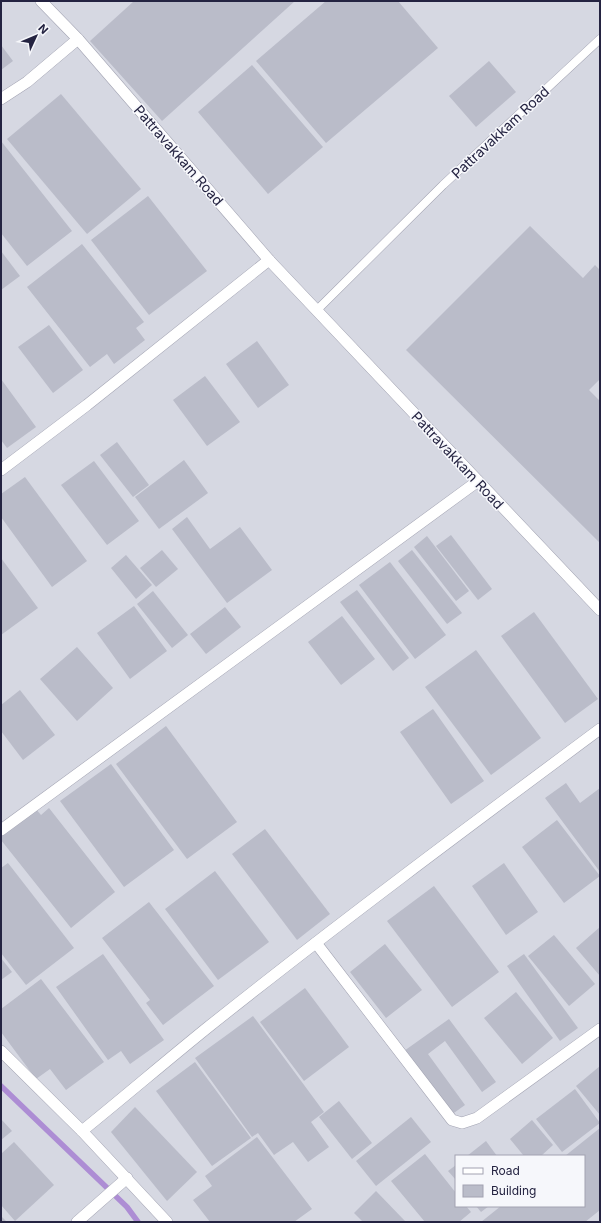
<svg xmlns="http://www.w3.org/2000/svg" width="601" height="1223" viewBox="0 0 601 1223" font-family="Inter,sans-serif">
  <rect width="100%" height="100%" fill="#e5e7ee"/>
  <path fill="#d6d8e2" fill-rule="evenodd" d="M1 1H600V1222H1ZM456 1156H584V1206H456Z"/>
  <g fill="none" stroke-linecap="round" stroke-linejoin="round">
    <path stroke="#ad8dd4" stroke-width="5.5" d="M1 1086 127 1207 138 1222"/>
  </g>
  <g fill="#babcc9">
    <path d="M134 1H295L162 121 90 41Z"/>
    <path d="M326 1H398L438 48 326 143 256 61Z"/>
    <path d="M1 45 13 61 1 70Z"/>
    <path d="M489 61 516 92 476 127 449 96Z"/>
    <path d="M252 65 323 147 268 194 198 112Z"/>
    <path d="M61 94 141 189 87 234 7 139Z"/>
    <path d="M1 141 72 231 27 266 1 233Z"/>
    <path d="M148 196 207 271 149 315 91 240Z"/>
    <path d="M530 226 583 278 595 265 600 270V379L589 390 600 401V543L406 350Z"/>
    <path d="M82 244 144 322 136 328 145 340 114 364 107 354 90 367 27 287Z"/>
    <path d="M1 251 20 276 1 290Z"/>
    <path d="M49 325 83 370 53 393 18 347Z"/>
    <path d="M257 341 289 385 258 408 226 364Z"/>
    <path d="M205 376 240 422 207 446 173 400Z"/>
    <path d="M1 379 36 427 7 448 1 440Z"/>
    <path d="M117 442 149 485 133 497 100 455Z"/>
    <path d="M184 460 208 493 159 529 135 497Z"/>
    <path d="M94 461 139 521 107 545 61 485Z"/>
    <path d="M25 477 87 561 52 587 1 517V494Z"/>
    <path d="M187 517 210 549 240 527 272 570 227 603 172 529Z"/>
    <path d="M451 535 492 589 478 600 436 546Z"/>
    <path d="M427 536 469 591 456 601 414 547Z"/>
    <path d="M162 550 178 569 156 587 140 568Z"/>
    <path d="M412 550 462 613 447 624 398 561Z"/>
    <path d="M126 555 152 585 136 599 111 568Z"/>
    <path d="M1 558 38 608 1 635Z"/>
    <path d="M390 562 446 635 415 659 359 585Z"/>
    <path d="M357 590 409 658 393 671 340 602Z"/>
    <path d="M153 591 188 635 172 648 137 604Z"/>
    <path d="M134 606 167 651 130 679 97 633Z"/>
    <path d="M225 607 241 627 206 654 190 634Z"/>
    <path d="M534 612 598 699 565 723 501 636Z"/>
    <path d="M342 616 375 659 341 685 308 642Z"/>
    <path d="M77 647 113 688 77 721 40 679Z"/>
    <path d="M476 650 541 738 491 775 425 687Z"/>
    <path d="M20 690 55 735 23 760 1 731V705Z"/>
    <path d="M433 709 484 781 451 804 400 732Z"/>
    <path d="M166 726 237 822 187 859 116 764Z"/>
    <path d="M111 764 174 850 124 887 60 801Z"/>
    <path d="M566 783 580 803 600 788V872L545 798Z"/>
    <path d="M35 808 41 815 49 808 115 892 71 928 1 840V836Z"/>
    <path d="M557 820 600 876 564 903 522 847Z"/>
    <path d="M265 829 330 914 297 940 232 854Z"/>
    <path d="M8 863 74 948 26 985 1 953V868Z"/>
    <path d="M504 863 538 912 506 935 472 886Z"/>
    <path d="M215 871 269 942 218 980 165 909Z"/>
    <path d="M434 886 499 972 452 1007 387 921Z"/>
    <path d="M149 902 214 986 163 1025 146 1003 150 1000 102 938Z"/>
    <path d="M600 927V976L576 948Z"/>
    <path d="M554 935 595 984 569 1006 528 956Z"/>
    <path d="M385 944 422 990 386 1018 350 972Z"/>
    <path d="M103 954 164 1040 130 1064 121 1051 108 1060 56 987Z"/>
    <path d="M524 954 578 1028 560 1041 507 966Z"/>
    <path d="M1 958 12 972 1 980Z"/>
    <path d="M41 979 104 1062 66 1090 50 1069 36 1079 1 1032V1009Z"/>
    <path d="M305 988 349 1047 304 1081 260 1022Z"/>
    <path d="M516 992 553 1038 522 1064 484 1018Z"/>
    <path d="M253 1016 324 1112 311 1122 329 1147 308 1162 293 1142 274 1155 258 1133 252 1137 195 1058Z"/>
    <path d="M449 1019 496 1082 482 1092 445 1041 428 1054 465 1105 451 1115 404 1051Z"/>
    <path d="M195 1062 251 1138 212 1166 156 1091Z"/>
    <path d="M600 1066V1115L576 1086Z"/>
    <path d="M575 1089 600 1123 562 1152 536 1119Z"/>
    <path d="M339 1101 372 1143 352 1159 319 1117Z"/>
    <path d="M135 1107 197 1172 167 1201 111 1132Z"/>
    <path d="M411 1117 431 1142 376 1186 356 1161Z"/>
    <path d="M1 1119 12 1131 1 1140Z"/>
    <path d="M532 1120 553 1145 541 1156H524L510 1139Z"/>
    <path d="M600 1128V1210L585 1222H481L501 1206H584V1156H565Z"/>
    <path d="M257 1137 312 1209 294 1222H210L193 1200 212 1186 205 1176Z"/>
    <path d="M486 1141 497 1156H467Z"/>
    <path d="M14 1142 54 1185 15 1221 1 1205V1154Z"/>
    <path d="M425 1154 456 1193V1206H466L471 1212 459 1222H425L391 1181Z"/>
    <path d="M456 1165V1180L448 1171Z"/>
    <path d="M376 1191 405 1221 404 1222H363L354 1213Z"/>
    <path d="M476 1206H489L481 1212Z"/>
    <path d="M1 1216 7 1222H1Z"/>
  </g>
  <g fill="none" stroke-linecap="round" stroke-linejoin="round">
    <defs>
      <path id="service" d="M317 310 443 185 600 39"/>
      <g id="minor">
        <path d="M41 1 78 39 269 260 600 610"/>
        <path d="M1 99 27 82 78 39"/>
        <path d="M1 470 87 405 269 260"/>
        <path d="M1 830 478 481"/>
        <path d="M316 943 452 1120 462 1123 477 1118 600 1029"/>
        <path d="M1 1051 82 1131 167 1222"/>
        <path d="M82 1131C124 1097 165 1062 207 1028 335 926 468 827 600 729"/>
        <path d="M77 1222 127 1178"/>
      </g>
    </defs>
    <use href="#service" stroke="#a3a4b3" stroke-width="9"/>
    <use href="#minor" stroke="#a3a4b3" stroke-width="12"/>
    <use href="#service" stroke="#fff" stroke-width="8"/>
    <use href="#minor" stroke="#fff" stroke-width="11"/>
  </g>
  <g text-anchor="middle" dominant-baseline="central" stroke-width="3" stroke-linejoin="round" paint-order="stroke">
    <g font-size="14" fill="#242341" stroke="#f6f7fb">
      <text transform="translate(500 132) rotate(-43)">Pattravakkam Road</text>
      <text transform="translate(179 155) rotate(49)">Pattravakkam Road</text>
      <text transform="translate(458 460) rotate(47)">Pattravakkam Road</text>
    </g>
  </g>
  <rect width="601" height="1223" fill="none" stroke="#242341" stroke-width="4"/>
  <rect x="455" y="1155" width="130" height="52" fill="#f6f7fb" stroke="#a2a2b1"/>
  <rect x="463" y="1168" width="20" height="6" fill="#ffffff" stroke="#a2a2b1"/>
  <text x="491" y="1175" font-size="12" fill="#242341">Road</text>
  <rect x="463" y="1185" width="20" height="12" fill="#babcc9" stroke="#a2a2b1"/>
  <text x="491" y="1195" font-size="12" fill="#242341">Building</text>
  <g transform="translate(36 36) rotate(46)" stroke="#f6f7fb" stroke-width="3" paint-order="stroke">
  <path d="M0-3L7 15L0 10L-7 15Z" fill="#242341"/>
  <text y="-6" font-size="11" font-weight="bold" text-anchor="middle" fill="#242341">N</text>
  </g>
</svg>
